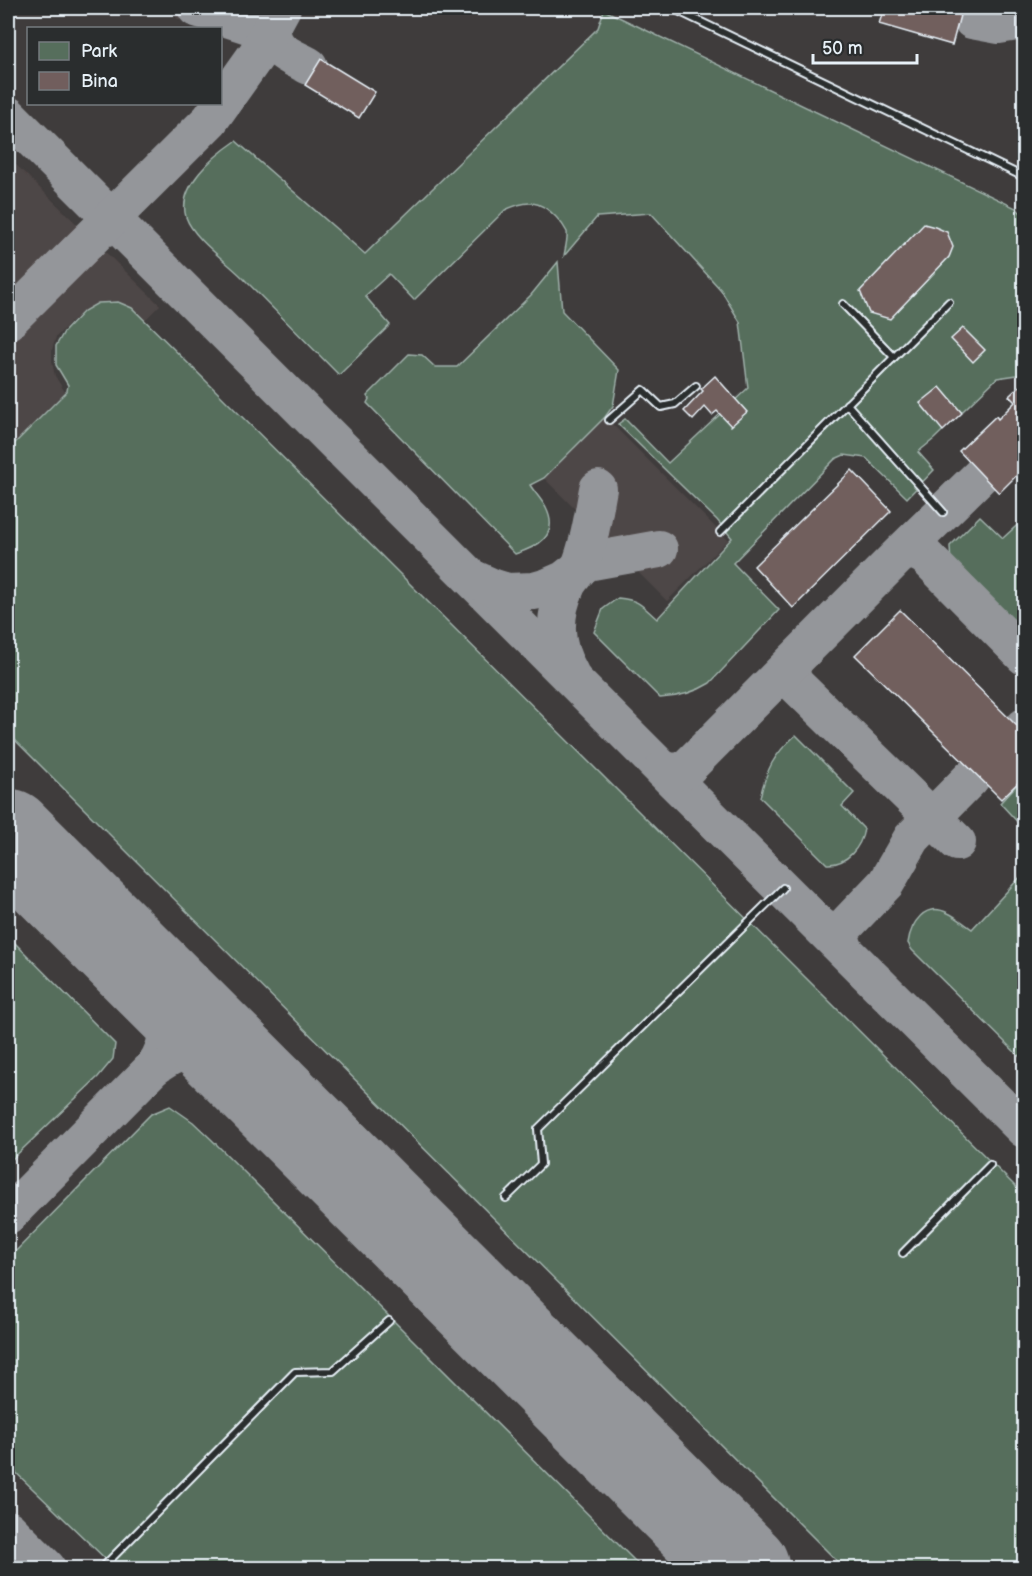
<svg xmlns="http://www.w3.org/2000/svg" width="1032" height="1576" viewBox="0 0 1032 1576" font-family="'Balsamiq Sans',sans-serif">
  <rect width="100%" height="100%" fill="#3f3c3c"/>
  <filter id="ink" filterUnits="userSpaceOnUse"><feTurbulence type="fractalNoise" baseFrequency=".0167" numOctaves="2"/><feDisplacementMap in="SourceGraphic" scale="12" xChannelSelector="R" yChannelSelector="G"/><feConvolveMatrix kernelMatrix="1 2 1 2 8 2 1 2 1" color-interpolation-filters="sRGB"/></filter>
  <g filter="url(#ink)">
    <g fill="#4e4646">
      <path d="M179 8H230L222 33 220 28H209L176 18Z"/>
      <path d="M8 157 160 305 145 320 125 305 110 301 98 303 84 311 68 325 56 337 52 350V362L55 376 65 392 8 450Z"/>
      <path d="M605 417 728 540 667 601 544 478Z"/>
    </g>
    <g fill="#566e5c" stroke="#9fb0aa" stroke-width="1.5">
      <path d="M604 10 1016 208 1024 216V374L997 378 934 439 918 452 934 470 907 498 866 458 844 455 835 459 733 563 779 610 710 683C694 693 679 697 660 698L594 632 603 609 618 598C640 600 641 605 657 619L732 538 717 520 618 424 625 419 668 463 748 388 740 322 721 290 651 213 597 217 564 256C565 249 568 239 567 232 565 228 559 220 556 217 539 199 526 200 505 210L414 300 389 274 365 296 390 325 339 375C307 343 275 310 242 277 226 261 193 238 186 217 177 186 214 156 236 141L365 254 598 28Z"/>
      <path d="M558 262 562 311 619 370 613 406 605 417 544 478 530 485C535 493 542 500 546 508 560 536 537 547 515 554L367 403 369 399 367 396 409 354 422 355 435 367H457L531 295Z"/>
      <path d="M118 302 132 308 198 373 1024 1195V1568H844L8 733V450L67 391 68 385 56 365V346L64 332 84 311 98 303Z"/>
      <path d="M980 516 1003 538 1024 519V640L951 565 950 546Z"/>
      <path d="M796 735 854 793 842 806 864 829C861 847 847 865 827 864L760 797C767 769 773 755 796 735Z"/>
      <path d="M1024 777V829L1000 803Z"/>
      <path d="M1024 873V1061L912 950 908 943C911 923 925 901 948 913 957 917 964 924 972 929Z"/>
      <path d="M8 936 115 1044 113 1059 98 1077 8 1163Z"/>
      <path d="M170 1106 193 1122 211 1139 642 1568H115L8 1465V1259L151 1114Z"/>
    </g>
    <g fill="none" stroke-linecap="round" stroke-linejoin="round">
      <g stroke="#94969a" stroke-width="38">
        <path d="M196 8 251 26 268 36"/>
        <path d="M972 20 999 25 1024 21"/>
        <path d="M264 43 272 27C270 51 291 56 309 66"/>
        <path d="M8 115 675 782 1024 1129"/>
        <path d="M8 321 210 120 257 54 282 8"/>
        <path d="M903 552 915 551 925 556 1024 656"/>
        <path d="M474 579 494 588 507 592 534 591 548 587 564 580 587 562 659 549"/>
        <path d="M794 661 791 669 793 682 957 842"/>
        <path d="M570 673C553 645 553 615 567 585 570 578 577 573 580 566 590 542 593 515 598 489"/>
        <path d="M1023 729 1024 727"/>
        <path d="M663 770 675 772 685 770 900 554 981 475"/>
        <path d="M844 949C842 941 839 935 844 927L886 883 912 838 971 778"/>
        <path d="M154 1067C161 1063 168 1057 175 1055 194 1048 217 1056 235 1062"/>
        <path d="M8 1215 154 1067C174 1039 168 1015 158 985"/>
        <path d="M8 1529 47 1568"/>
      </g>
      <path stroke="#94969a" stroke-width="93" d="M8 835 743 1568"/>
    </g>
    <g fill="#715e5d" stroke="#e8f1f8" stroke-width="1.5">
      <path d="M884 8H962L952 45 879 24Z"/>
      <path d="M321 59 375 92 359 118 305 85Z"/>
      <path d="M924 224 935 227 947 232 953 247 949 257 890 319 869 313 860 291Z"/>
      <path d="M963 328 985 350 973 362 951 339Z"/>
      <path d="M715 376 747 412 731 426 717 411 712 415 705 407 693 420 684 411 703 391 701 389Z"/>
      <path d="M1024 382V468L999 493 959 451 996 416 998 419 1015 402 1009 396Z"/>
      <path d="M940 387 962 413 943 431 920 403Z"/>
      <path d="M852 470 891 511 793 608 754 566Z"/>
      <path d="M900 610 1024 733V777L1001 799 855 655Z"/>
    </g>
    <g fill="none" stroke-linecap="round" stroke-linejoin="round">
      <defs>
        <g id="service">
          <path d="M672 8 1024 177"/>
          <path d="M843 304 894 357"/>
          <path d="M847 404 943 512"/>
          <path d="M609 420 643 390 661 407 675 404 696 386"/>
          <path d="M720 532 949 302"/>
          <path d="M506 1198 541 1164 538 1129 783 888"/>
          <path d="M903 1253 990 1165"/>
          <path d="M102 1568 295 1372 333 1371 389 1321"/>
        </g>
      </defs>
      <use href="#service" stroke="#e8f1f8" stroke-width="10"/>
      <use href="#service" stroke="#2a2d2e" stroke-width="6"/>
    </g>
  </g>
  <rect width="1032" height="1576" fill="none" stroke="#2a2d2e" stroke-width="30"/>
  <rect x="15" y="15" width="1002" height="1546" fill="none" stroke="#e8f1f8" stroke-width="2" filter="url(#ink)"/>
  <rect x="27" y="27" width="195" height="78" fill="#2a2d2e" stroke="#767b7f" stroke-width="1.5"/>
  <rect x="39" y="42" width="30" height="18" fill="#566e5c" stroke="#767b7f" stroke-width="1.5"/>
  <text x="81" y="57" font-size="18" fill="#e8f1f8">Park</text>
  <rect x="39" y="72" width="30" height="18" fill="#715e5d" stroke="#767b7f" stroke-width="1.5"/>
  <text x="81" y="87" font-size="18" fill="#e8f1f8">Bina</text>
  <path d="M813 54v9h104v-9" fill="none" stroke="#e8f1f8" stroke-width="3"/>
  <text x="822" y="54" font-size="18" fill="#e8f1f8" stroke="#2a2d2e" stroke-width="4.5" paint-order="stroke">50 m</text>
</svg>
